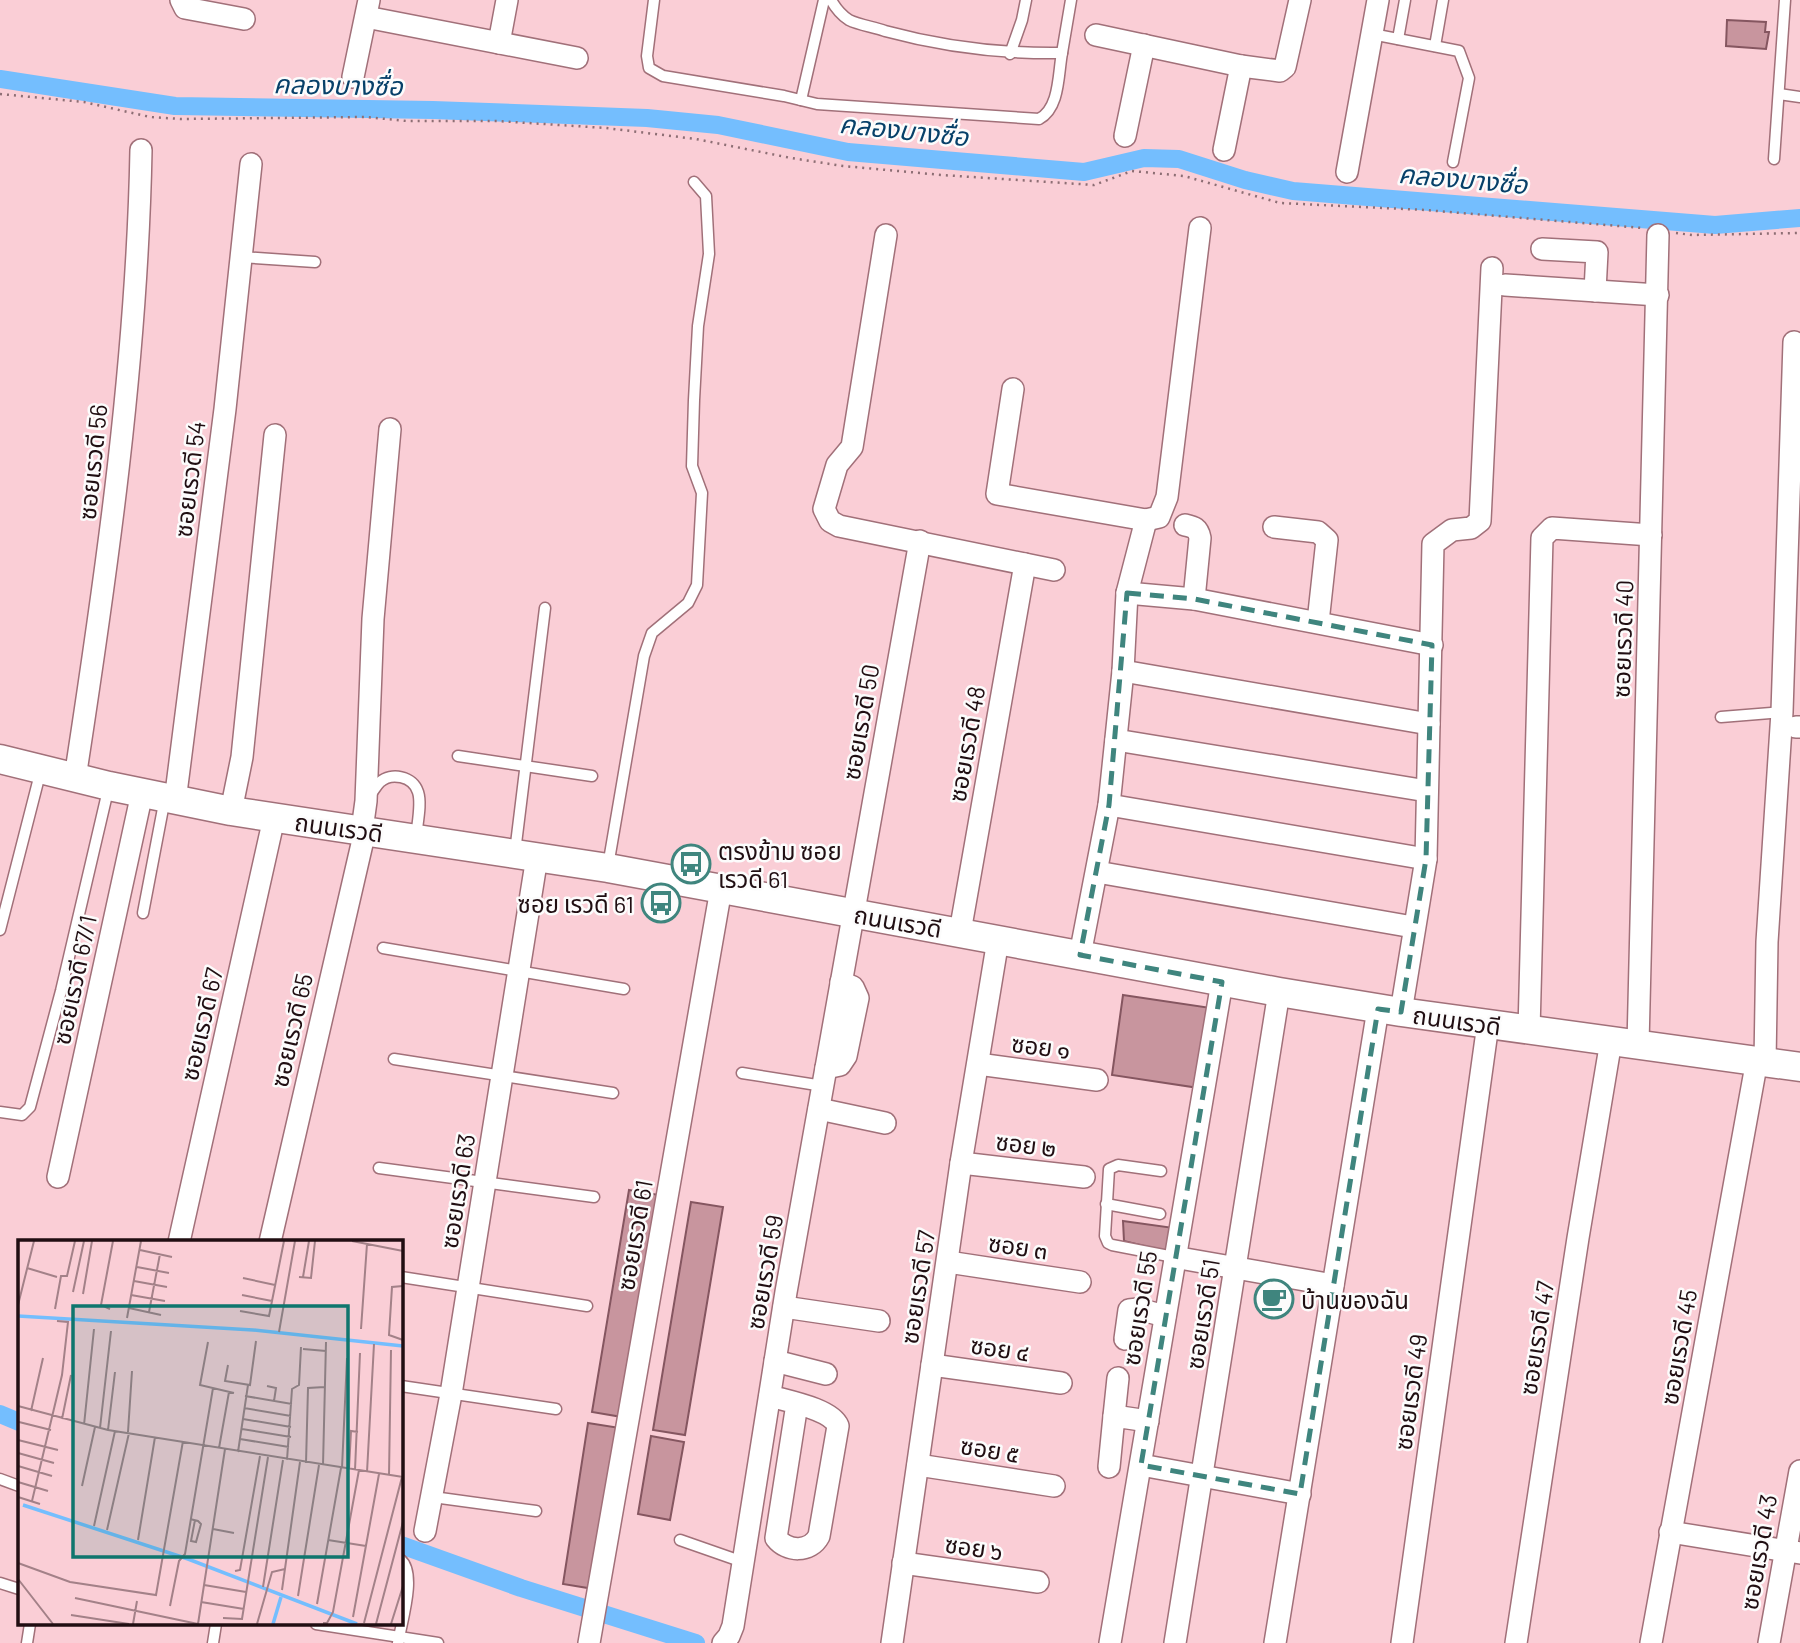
<svg xmlns="http://www.w3.org/2000/svg" width="1800" height="1643" viewBox="0 0 1800 1643" font-family="Barlow,'Noto Sans Thai',sans-serif">
  <rect width="100%" height="100%" fill="#faced6"/>
  <g fill="none" stroke-linecap="round" stroke-linejoin="round">
    <g stroke="#74befe" stroke-width="18">
      <path d="M0 79 175 106 433 110 647 118 718 125 848 152 1084 172 1144 158 1179 159 1245 180 1293 191 1715 225 1800 218"/>
      <path d="M0 1414 19 1422"/>
      <path d="M401 1545 521 1588 696 1643"/>
    </g>
  </g>
  <g fill="#c8959e" stroke="#855660" stroke-width="2">
    <path d="M1727 20 1766 22 1765 32H1769L1766 49 1726 46Z"/>
    <path d="M1123 995 1211 1008 1199 1088 1112 1075Z"/>
    <path d="M629 1190 659 1195 622 1417 592 1412Z"/>
    <path d="M691 1202 723 1207 685 1435 653 1430Z"/>
    <path d="M1123 1221 1174 1228 1172 1253 1124 1241Z"/>
    <path d="M588 1423 620 1428 594 1589 563 1584Z"/>
    <path d="M651 1436 684 1442 670 1520 638 1514Z"/>
  </g>
  <g fill="none" stroke-linecap="round" stroke-linejoin="round">
    <defs>
      <g id="lane">
        <path d="M654 0 647 56 649 68 663 76 784 96 817 104 1039 119C1060 108 1058 74 1062 53"/>
        <path d="M831 0C835 7 841 15 849 20 859 25 874 27 885 31 944 47 1001 54 1062 53L1071 0"/>
        <path d="M1372 34 1459 51 1469 78 1453 162"/>
        <path d="M1398 39 1405 0"/>
        <path d="M1435 46 1443 0"/>
        <path d="M1010 54 1022 20 1026 0"/>
        <path d="M1779 94 1800 97"/>
        <path d="M801 100 824 0"/>
        <path d="M1774 159 1785 0"/>
        <path d="M241 257 315 262"/>
        <path d="M1721 717 1782 712"/>
        <path d="M458 756 592 776"/>
        <path d="M369 796C373 792 376 786 380 782 391 772 413 776 418 792 422 804 417 824 416 838"/>
        <path d="M515 852 545 608"/>
        <path d="M608 866 644 656 652 633 688 603 697 585 702 493 692 466 694 400 698 326 709 254 706 196 694 182"/>
        <path d="M143 913 165 798"/>
        <path d="M0 930 41 770"/>
        <path d="M383 948 624 989"/>
        <path d="M394 1059 613 1093"/>
        <path d="M742 1073 823 1086"/>
        <path d="M0 1112 22 1115 30 1107 61 991 109 786"/>
        <path d="M379 1168 594 1197"/>
        <path d="M1161 1171 1118 1165 1109 1169 1105 1236 1108 1243 1112 1245 1174 1257"/>
        <path d="M1106 1204 1160 1214"/>
        <path d="M401 1277 587 1306"/>
        <path d="M401 1386 556 1409"/>
        <path d="M0 1479 19 1486"/>
        <path d="M433 1497 536 1511"/>
        <path d="M680 1540 743 1562"/>
        <path d="M0 1583 19 1589"/>
        <path d="M316 1624 438 1643"/>
        <path d="M27 1643 30 1624"/>
        <path d="M213 1643 216 1624"/>
        <path d="M398 1643C401 1623 417 1574 401 1560"/>
      </g>
      <g id="street">
        <path d="M181 0 185 8 244 19"/>
        <path d="M366 17 577 58"/>
        <path d="M1096 35 1241 66 1280 71 1285 67 1300 0"/>
        <path d="M499 43 507 0"/>
        <path d="M353 77 369 0"/>
        <path d="M1125 136 1144 45"/>
        <path d="M1224 150 1241 66"/>
        <path d="M1347 172 1378 0"/>
        <path d="M886 235 852 447 837 465 824 509 830 521 839 526 1054 570"/>
        <path d="M1542 249 1597 252 1595 291"/>
        <path d="M1505 285 1658 295"/>
        <path d="M1013 389 997 494 1146 520 1159 517 1167 497 1200 228"/>
        <path d="M1185 525C1194 527 1198 528 1200 538L1194 599"/>
        <path d="M1274 527 1318 532 1327 540 1318 622"/>
        <path d="M1127 593 1194 599 1432 645"/>
        <path d="M1123 671 1429 724"/>
        <path d="M1796 727H1800"/>
        <path d="M1116 740 1427 791"/>
        <path d="M75 778C107 570 137 361 141 150"/>
        <path d="M175 801 225 409 251 164"/>
        <path d="M1109 805 1426 859"/>
        <path d="M231 811 242 757 275 435"/>
        <path d="M362 830 366 801 373 619 390 429"/>
        <path d="M1097 872 1413 927"/>
        <path d="M960 932 1025 564"/>
        <path d="M1080 955 1109 805 1123 671 1127 593 1146 520"/>
        <path d="M1401 1012 1426 859 1433 544 1452 530 1471 528 1480 521 1492 268"/>
        <path d="M1529 1030 1542 538 1552 528 1651 535"/>
        <path d="M1638 1044 1658 235"/>
        <path d="M1765 1062 1767 942 1782 712 1794 342"/>
        <path d="M978 1064 1097 1080"/>
        <path d="M826 1068 840 1065 846 1056 858 998 853 987 841 982"/>
        <path d="M819 1109 885 1123"/>
        <path d="M961 1163 1084 1177"/>
        <path d="M58 1177 142 793"/>
        <path d="M179 1242 274 818"/>
        <path d="M270 1242 365 831"/>
        <path d="M1174 1257 1333 1285"/>
        <path d="M948 1262 1080 1282"/>
        <path d="M784 1307 879 1321"/>
        <path d="M1125 1339 1129 1310 1138 1309 1165 1316"/>
        <path d="M775 1361 826 1374"/>
        <path d="M932 1365 1061 1383"/>
        <path d="M770 1396C787 1401 831 1409 838 1426L819 1536C810 1553 787 1552 776 1538L797 1404"/>
        <path d="M1114 1416 1118 1378"/>
        <path d="M918 1465 1054 1486"/>
        <path d="M1141 1465 1300 1494"/>
        <path d="M1109 1467 1114 1416 1148 1421"/>
        <path d="M425 1531 451 1394 537 857"/>
        <path d="M1670 1532 1800 1553"/>
        <path d="M903 1563 1038 1582"/>
        <path d="M589 1643 721 889"/>
        <path d="M723 1643 729 1636 733 1626 786 1292 920 541"/>
        <path d="M892 1643 961 1163 998 940"/>
        <path d="M1110 1643 1222 982"/>
        <path d="M1175 1643 1279 992"/>
        <path d="M1275 1643 1378 1009"/>
        <path d="M1402 1643 1488 1024"/>
        <path d="M1516 1643 1578 1238 1611 1041"/>
        <path d="M1651 1643 1757 1060"/>
        <path d="M1769 1643 1800 1471"/>
      </g>
      <path id="secondary" d="M0 759 109 786 231 811 608 868 1279 992 1401 1012 1800 1067"/>
    </defs>
    <use href="#lane" stroke="#a17079" stroke-width="13"/>
    <use href="#street" stroke="#a17079" stroke-width="24"/>
    <use href="#secondary" stroke="#a17079" stroke-width="31"/>
    <g stroke="#8d6e74" stroke-width="2.5" stroke-dasharray="2 5" stroke-linecap="butt">
      <path d="M0 94 84 102 150 117 181 119 366 117 407 121H497L606 128 696 139 791 158 843 166 942 175 1094 185 1132 171 1184 176 1280 203 1425 210 1642 228"/>
      <path d="M1676 233 1692 235 1800 233"/>
    </g>
    <use href="#lane" stroke="#fff" stroke-width="10"/>
    <use href="#street" stroke="#fff" stroke-width="21"/>
    <use href="#secondary" stroke="#fff" stroke-width="28"/>
  </g>
  <path fill="none" stroke="#3f857e" stroke-width="5" stroke-dasharray="14 9" stroke-linejoin="round" d="M1127 593 1194 599 1432 645 1426 859 1401 1012 1378 1009 1300 1494 1141 1465 1222 982 1080 955 1109 805Z"/>
  <defs>
    <symbol id="bus-ring" viewBox="-11 -11 22 22"><circle r="9.5" fill="#fcfcfc" stroke="#3f857e" stroke-width="1.5"/><path d="M-5-6H5V4H4V6H2V4H-2V6H-4V4H-5ZM-3.5-4V0h7V-4ZM-3.5 1.2v1.5H-2V1.2ZM2 1.2v1.5H3.5V1.2Z" fill="#3f857e"/></symbol>
    <symbol id="cafe-ring" viewBox="-11 -11 22 22"><circle r="9.5" fill="#fcfcfc" stroke="#3f857e" stroke-width="1.5"/><path d="M-5.5-4.5H6V0H3Q3 3.5 0 3.5H-2.5Q-5.5 3.5-5.5 0ZM3-3.2v2h1.7v-2ZM-6 4.5H4V6H-6Z" fill="#3f857e"/></symbol>
  </defs>
  <g fill-rule="evenodd">
    <use href="#bus-ring" x="669" y="842" width="44" height="44"/>
    <use href="#bus-ring" x="639" y="881" width="44" height="44"/>
    <use href="#cafe-ring" x="1252" y="1277" width="44" height="44"/>
  </g>
  <g text-anchor="middle" dominant-baseline="central" stroke-width="5" stroke-linejoin="round" paint-order="stroke">
    <g font-size="24" fill="#200e12" stroke="#fcfcfc">
      <text transform="translate(92 462) rotate(-84)">ซอยเรวดี 56</text>
      <text transform="translate(189 479) rotate(-83)">ซอยเรวดี 54</text>
      <text transform="translate(1622 639) rotate(-88)">ซอยเรวดี 40</text>
      <text transform="translate(860 722) rotate(-80)">ซอยเรวดี 50</text>
      <text transform="translate(966 744) rotate(-80)">ซอยเรวดี 48</text>
      <text transform="translate(339 827) rotate(8)">ถนนเรวดี</text>
      <text transform="translate(898 921) rotate(10)">ถนนเรวดี</text>
      <text transform="translate(74 980) rotate(-78)">ซอยเรวดี 67/1</text>
      <text transform="translate(1457 1020) rotate(8)">ถนนเรวดี</text>
      <text transform="translate(201 1024) rotate(-77)">ซอยเรวดี 67</text>
      <text transform="translate(291 1030) rotate(-77)">ซอยเรวดี 65</text>
      <text transform="translate(1041 1046) rotate(7)">ซอย ๑</text>
      <text transform="translate(1026 1144) rotate(7)">ซอย ๒</text>
      <text transform="translate(457 1191) rotate(-81)">ซอยเรวดี 63</text>
      <text transform="translate(634 1235) rotate(-80)">ซอยเรวดี 61</text>
      <text transform="translate(1018 1246) rotate(8)">ซอย ๓</text>
      <text transform="translate(764 1272) rotate(-80)">ซอยเรวดี 59</text>
      <text transform="translate(917 1287) rotate(-81)">ซอยเรวดี 57</text>
      <text transform="translate(1139 1308) rotate(-81)">ซอยเรวดี 55</text>
      <text transform="translate(1202 1314) rotate(-81)">ซอยเรวดี 51</text>
      <text transform="translate(1536 1338) rotate(-81)">ซอยเรวดี 47</text>
      <text transform="translate(1678 1347) rotate(-80)">ซอยเรวดี 45</text>
      <text transform="translate(1000 1348) rotate(8)">ซอย ๔</text>
      <text transform="translate(1410 1392) rotate(-82)">ซอยเรวดี 49</text>
      <text transform="translate(990 1449) rotate(9)">ซอย ๕</text>
      <text transform="translate(974 1547) rotate(8)">ซอย ๖</text>
      <text transform="translate(1758 1552) rotate(-80)">ซอยเรวดี 43</text>
    </g>
    <g font-size="24" fill="#200e12" stroke="#fcfcfc" text-anchor="start">
      <text x="718" y="850">ตรงข้าม ซอย<tspan x="718" dy="28">เรวดี 61</tspan></text>
      <text x="634" y="903" text-anchor="end">ซอย เรวดี 61</text>
      <text x="1301" y="1299">บ้านของฉัน</text>
    </g>
    <g font-size="26" font-style="italic" fill="#074069" stroke="#fcfcfc">
      <text transform="translate(338 84) rotate(1)">คลองบางซื่อ</text>
      <text transform="translate(904 129) rotate(6)">คลองบางซื่อ</text>
      <text transform="translate(1463 178) rotate(5)">คลองบางซื่อ</text>
    </g>
  </g>
  <g transform="translate(18 1240)">
    <rect width="385" height="385" fill="#faced6"/>
    <path fill="none" stroke="#74befe" stroke-width="3.5" d="M0 76 235 90 385 106M5 265 170 319 339 384M255 384 263 357"/>
    <path fill="none" stroke="#a38188" stroke-width="2" d="M334 1 385 11M122 10 154 17M119 27 151 33M9 28 39 37M281 37 293 38 297 1M285 37 291 1M225 38 257 45M116 41 149 47M385 46 374 47 371 95 385 100M55 52 66 1M65 54 74 1M113 55 147 61M224 55 254 61M0 65 16 1M111 68 143 75M37 69 43 36H49L57 1M92 69 83 65 95 1M222 71 251 76 266 1M131 72 142 14M109 78 123 1M343 89 349 4M261 92 277 1M190 102 182 145 216 153M285 109 308 111M210 125 207 141 232 145 238 101M249 146 258 148 256 161M227 156 274 164M0 166 90 190 385 237M226 168 273 176M13 171 25 118M44 179 53 135M225 179 273 187M1 182 33 190M66 185 76 89M82 188 93 91M224 189 273 197M90 190 97 132M110 192 114 131M222 199 271 207M0 200 40 210M201 208 211 152M220 212 230 145M0 213 36 223M269 220 274 149 281 145 283 107M288 223 290 148 307 147M305 225 308 102M0 226 34 236M324 228 329 118M331 229 333 191 340 192M337 230 342 113M349 232 356 104M371 235 373 110M0 242 30 251M64 246 77 187M0 257 22 264M14 261 44 135 50 82 39 81M172 279 180 281 183 284 178 302 173 301 177 280M76 286 97 191M195 289 216 293M89 290 111 193M120 300 137 197M310 300 348 306M0 323 52 342 138 355 165 201M217 331 222 330 242 216M0 339 35 384M186 345 228 352M245 347 265 220M264 350 282 222M280 356 301 225M57 358 180 384M183 362 226 369M299 364 323 228M152 366 161 321 167 314 195 148M53 375 111 384M335 377 361 234M205 378 224 379 250 217M305 383H309L315 372 341 230M346 383 384 237M115 384 119 361M180 384 207 209M239 384 254 332 267 329M358 384 385 282M373 384 385 346"/>
    <path fill="#0f766e" fill-opacity="0.15" stroke="#0f766e" stroke-width="3.5" d="M55 66H330V317H55Z"/>
    <rect width="385" height="385" fill="none" stroke="#200e12" stroke-width="3.5"/>
  </g>
</svg>
